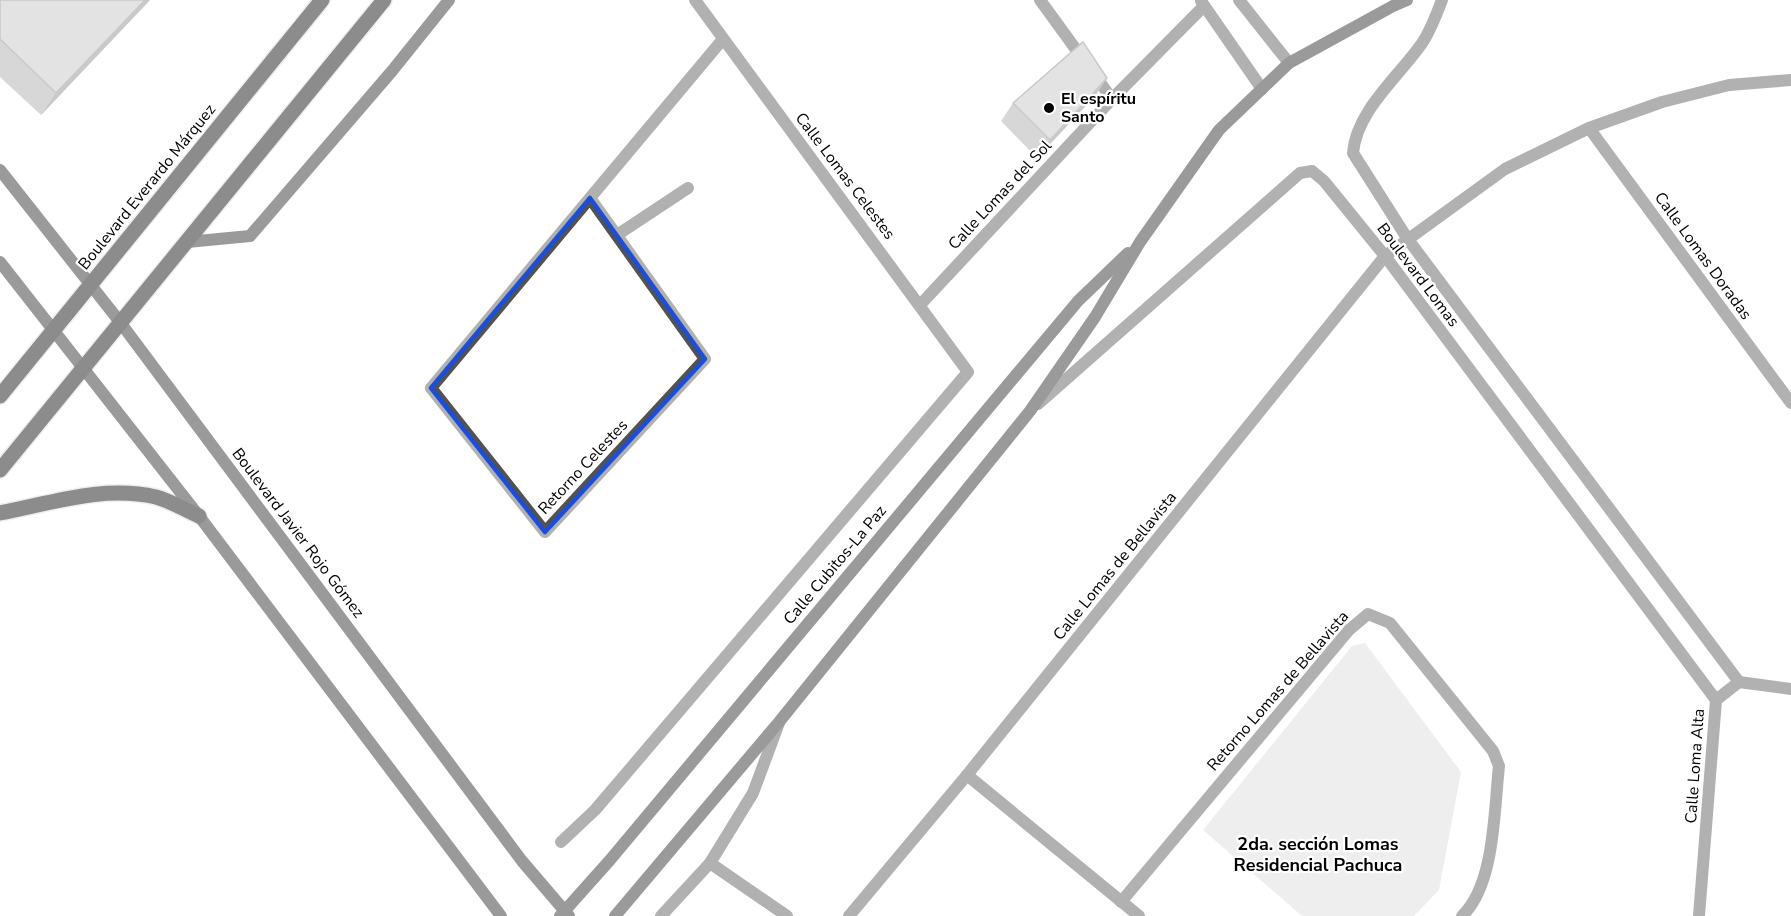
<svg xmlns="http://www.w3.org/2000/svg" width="1791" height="916" viewBox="0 0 1791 916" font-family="'Nunito Sans',sans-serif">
  <rect width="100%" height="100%" fill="#fff"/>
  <path fill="#d9d9d9" d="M1365 643 1461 772 1439 890 1414 916H1302L1203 830 1352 646Z"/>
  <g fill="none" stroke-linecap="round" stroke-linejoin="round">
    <defs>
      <g id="primary">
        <path d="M0 396 322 0"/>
        <path d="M0 470 384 0"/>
        <path d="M0 513C52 503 103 485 156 497 171 501 185 510 199 516"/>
      </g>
    </defs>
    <use href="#primary" stroke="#dbdbdb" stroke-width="18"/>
    <g stroke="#525252" stroke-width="12">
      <path d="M1040 0 1112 99"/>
      <path d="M1239 0 1289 63"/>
      <path d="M1442 0C1436 15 1430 33 1420 46 1397 78 1356 112 1353 153L1407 238 1739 682"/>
      <path d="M1201 1 1262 89"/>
      <path d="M1589 128 1791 403"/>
      <path d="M590 198 705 359 545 532 431 388 723 39"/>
      <path d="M617 235 688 188"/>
      <path d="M920 305 1112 99 1204 6"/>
      <path d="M1038 404 1300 173 1312 171 1324 181 1385 256 1716 700"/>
      <path d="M967 775 1139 916"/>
      <path d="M561 842 595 810 968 372 695 0"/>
      <path d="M710 863 787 916"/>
      <path d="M1121 902 1349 630 1368 614 1390 623 1493 751 1499 766C1494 810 1495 885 1462 916"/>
      <path d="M661 916 710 863 753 793 779 723"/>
      <path d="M849 916 967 775 1385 256 1505 169 1589 128 1662 102 1729 85 1791 80"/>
      <path d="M1699 916 1716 700 1739 682 1791 689"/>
    </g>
    <g stroke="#1f1f1f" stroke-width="12">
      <path d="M0 170 120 322 522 861 569 916"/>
      <path d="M187 242 250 236 392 71 449 0"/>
      <path d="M0 262 199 516 501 916"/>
      <path d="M560 916 610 860 1078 301 1128 253"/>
      <path d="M615 916 779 722 1030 411 1095 317 1140 242 1219 130 1289 63 1393 6 1407 0"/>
    </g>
    <use href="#primary" stroke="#000" stroke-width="15"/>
  </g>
  <g fill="#a7a7a7">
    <path d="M0 0H150L41 115 0 77Z"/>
    <path d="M1107 78 1095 96 1037 158 1001 121 1013 103Z"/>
  </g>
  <g fill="#888">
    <path d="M145 0H150L41 115 56 93Z"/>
    <path d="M1107 78 1095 96 1037 158 1050 140Z"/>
  </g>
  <g fill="#c2c2c2" stroke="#888" stroke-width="1.5">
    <path d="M0 0H145L56 93 0 39Z"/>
    <path d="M1083 42 1107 78 1050 140 1013 103Z"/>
  </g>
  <path d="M0 0H1791V916H0ZM590 198 705 359 545 532 431 388Z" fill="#fff" fill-opacity=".55" fill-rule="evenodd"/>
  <path fill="none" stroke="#1d4ed8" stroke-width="4.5" stroke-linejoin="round" d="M590 198 705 359 545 532 431 388Z"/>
  <circle fill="#000" stroke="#fff" stroke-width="2" cx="1049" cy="108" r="6"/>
  <g text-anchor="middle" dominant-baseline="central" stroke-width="4.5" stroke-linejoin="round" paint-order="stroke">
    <g font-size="16" font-weight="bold" fill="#000" stroke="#fff" text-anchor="start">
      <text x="1061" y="99">El espíritu<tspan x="1061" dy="18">Santo</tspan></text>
    </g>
    <g font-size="16" fill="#000" stroke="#fff">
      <text transform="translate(845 176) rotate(53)">Calle Lomas Celestes</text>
      <text transform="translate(147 187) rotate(-51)">Boulevard Everardo Márquez</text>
      <text transform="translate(1000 195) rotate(-47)">Calle Lomas del Sol</text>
      <text transform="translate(1703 256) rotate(54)">Calle Lomas Doradas</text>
      <text transform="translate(1418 275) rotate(53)">Boulevard Lomas</text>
      <text transform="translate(583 467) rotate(-47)">Retorno Celestes</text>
      <text transform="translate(298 533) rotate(53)">Boulevard Javier Rojo Gómez</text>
      <text transform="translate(835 565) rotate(-50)">Calle Cubitos-La Paz</text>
      <text transform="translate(1115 566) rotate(-51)">Calle Lomas de Bellavista</text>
      <text transform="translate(1278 691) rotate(-49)">Retorno Lomas de Bellavista</text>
      <text transform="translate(1695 766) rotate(-86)">Calle Loma Alta</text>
    </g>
    <g font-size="18" font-weight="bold" fill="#000" stroke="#fff">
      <text x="1318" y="844">2da. sección Lomas<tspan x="1318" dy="21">Residencial Pachuca</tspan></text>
    </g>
  </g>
</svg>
